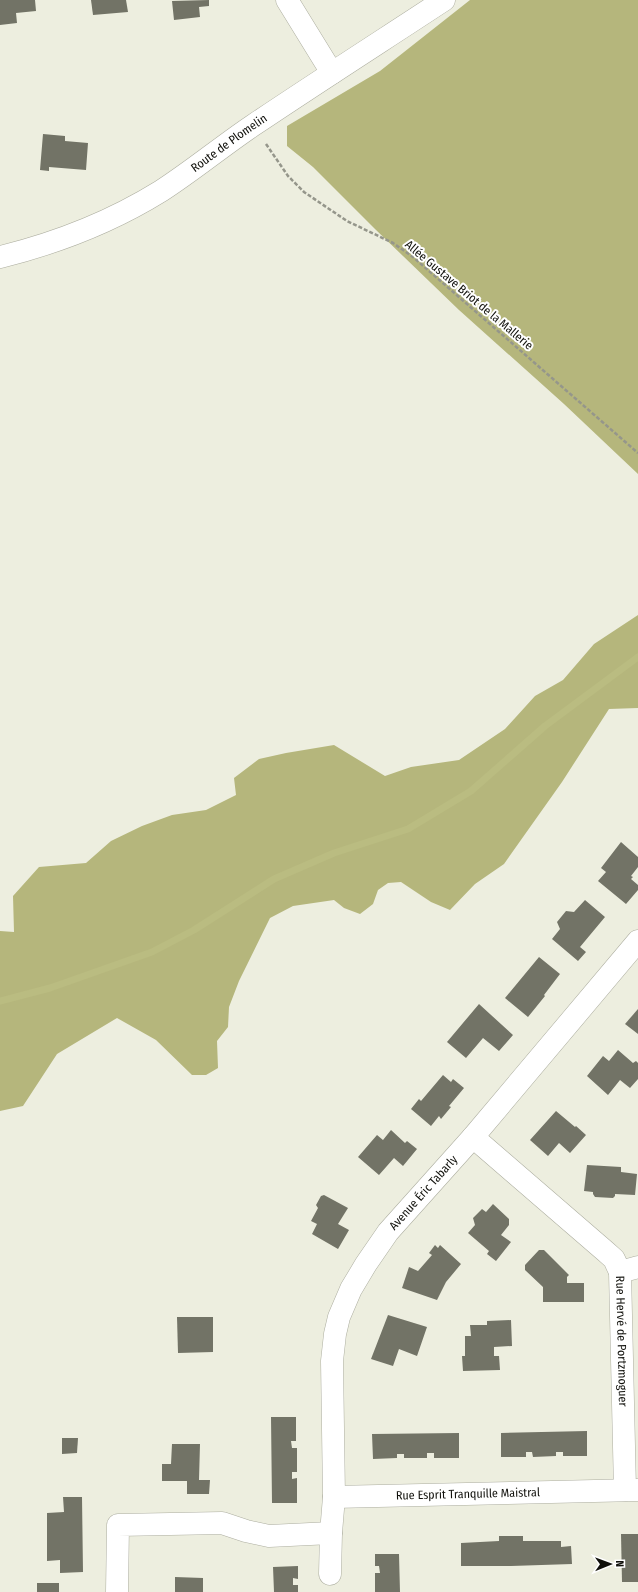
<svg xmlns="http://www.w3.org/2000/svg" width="638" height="1592" viewBox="0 0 638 1592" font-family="'Fira Sans Condensed',sans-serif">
  <rect width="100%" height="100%" fill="#edeedf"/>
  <g fill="#b5b67c">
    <path d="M470 0H638V474L564 404 459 310 375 229 313 167 287 146V126L380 71Z"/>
    <path d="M638 615V708L609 709 562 782 504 864 475 884 450 910 431 902 401 882 388 883 378 890 373 904 360 914 344 908 334 900 293 906 270 918 239 981 229 1007 228 1027 217 1041 218 1068 206 1075H192L156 1040 117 1018 57 1054 23 1106 0 1111V931L14 932 13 896 39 867 86 863 111 841 142 826 172 815 206 810 236 795 234 778 259 759 286 753 334 745 385 776 411 767 459 760 505 729 535 696 563 680 594 644Z"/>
  </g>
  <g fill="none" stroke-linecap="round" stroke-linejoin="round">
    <path stroke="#babc81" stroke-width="7" d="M0 1001 50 988 152 952 194 930 274 879 334 853 408 829 471 791 545 726 638 657"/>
  </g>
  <g fill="#727366">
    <path d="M0 0H35L36 11 16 13 17 23 0 25Z"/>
    <path d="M91 0H126L128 12 93 15Z"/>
    <path d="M209 0V6L199 7 200 17 174 20 172 1Z"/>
    <path d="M43 134 65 136V141L88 143 86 170 49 167V171L40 170Z"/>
    <path d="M621 842 638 857V867L631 876 633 877 631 879 638 885V890L626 904 598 881 606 872 601 868Z"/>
    <path d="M585 900 605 917 580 947 586 952 578 961 552 939 560 929 557 922 566 911 574 912Z"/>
    <path d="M539 957 560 974 544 995 545 996 528 1017 505 998Z"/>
    <path d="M479 1004 513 1035 499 1051 483 1038 466 1058 447 1042Z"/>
    <path d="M638 1009V1034L625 1024Z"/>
    <path d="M618 1050 633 1063 636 1061 638 1063V1079L630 1088 620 1080 608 1095 587 1076 603 1056 609 1061Z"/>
    <path d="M443 1075 451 1082 453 1079 464 1088 449 1106 451 1107 441 1119 439 1116 431 1126 411 1109 419 1099 421 1101Z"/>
    <path d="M556 1111 575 1127 576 1126 586 1135 570 1153 559 1143 548 1156 530 1140Z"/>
    <path d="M391 1130 405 1143 407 1141 417 1149 403 1166 394 1158 379 1175 358 1157 377 1135 383 1140Z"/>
    <path d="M587 1165 621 1167V1172L637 1174 635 1195 615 1194V1196L613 1198 595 1197 593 1194V1192L584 1191Z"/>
    <path d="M324 1195 348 1208 338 1224 349 1230 338 1249 312 1234 317 1224 311 1221 318 1208 316 1205 321 1196Z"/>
    <path d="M493 1204 509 1219V1225L501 1235 511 1242 496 1261 487 1254 489 1251 468 1233 475 1225 473 1218 482 1209 486 1212Z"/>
    <path d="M435 1245 438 1248 440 1245 461 1264 446 1282 437 1300 402 1288 409 1267 418 1271 432 1255 429 1253Z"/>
    <path d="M539 1250H544L569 1275 567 1277V1283H584V1302H543V1287L525 1270V1265Z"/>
    <path d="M388 1315 427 1327 417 1356 399 1349 393 1366 371 1359Z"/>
    <path d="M177 1317H213V1352L178 1353Z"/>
    <path d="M511 1320 512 1346 494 1347V1356H499L500 1370 463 1371 462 1356H465V1336H471L470 1325H487V1321Z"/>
    <path d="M271 1417H296V1441H291L292 1448H297V1472H292V1479L297 1478V1503H272Z"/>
    <path d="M587 1431V1456H563V1452H556V1456L533 1457 532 1452H526V1457H501V1433Z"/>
    <path d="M459 1433V1458H434V1453H427V1458H404V1454H397V1458L373 1459 372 1434Z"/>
    <path d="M62 1438H78L77 1453 62 1454Z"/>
    <path d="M172 1444H200L199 1480H210L209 1494H187V1481H162V1464H171Z"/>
    <path d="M63 1497H82L83 1572 60 1573V1560L47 1561V1513L64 1512Z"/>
    <path d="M621 1534H638V1582H622Z"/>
    <path d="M499 1536H523V1541H561V1547L571 1546 572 1564 511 1566H461V1543L499 1541Z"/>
    <path d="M375 1554H399L400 1592H375V1573H380L379 1566H375Z"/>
    <path d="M298 1566V1579L293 1578V1585H298V1592H274L273 1567Z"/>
    <path d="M175 1577 203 1578V1592H175Z"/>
    <rect x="37" y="1583" width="22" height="9"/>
  </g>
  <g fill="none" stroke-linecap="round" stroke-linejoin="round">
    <defs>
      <g id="street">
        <path d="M287 0 332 73"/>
        <path id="s1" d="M473 1137 605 1251 614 1259 620 1272 625 1490"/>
        <path d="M620 1272 638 1267"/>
        <path id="s2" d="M334 1497 638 1490"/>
        <path d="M330 1574 331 1533"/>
        <path id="s3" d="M117 1592 118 1525 222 1523 246 1531 269 1536 331 1533 334 1497 332 1361 335 1334 339 1317 351 1289 366 1264 388 1232 473 1137 638 941"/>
      </g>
      <g id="secondary">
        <path id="s4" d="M0 257C57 243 111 222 161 191 192 171 221 147 252 126 316 83 380 42 444 0"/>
      </g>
    </defs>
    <use href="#street" stroke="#adaea0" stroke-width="23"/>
    <use href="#secondary" stroke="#adaea0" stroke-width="23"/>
    <path stroke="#95968b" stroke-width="2.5" stroke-dasharray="4 2" stroke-linecap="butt" d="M266 144 288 176 304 192 347 221 393 243 413 257 638 453"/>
    <use href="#street" stroke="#fff" stroke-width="22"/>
    <use href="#secondary" stroke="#fff" stroke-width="22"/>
  </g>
  <g text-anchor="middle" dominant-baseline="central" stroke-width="4" stroke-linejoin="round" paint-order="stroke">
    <g font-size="12" fill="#10100b" stroke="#fff">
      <text stroke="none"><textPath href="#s4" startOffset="258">Route de Plomelin</textPath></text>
      <text transform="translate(469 295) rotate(40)">Allée Gustave Briot de la Mallerie</text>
      <text stroke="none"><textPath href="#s3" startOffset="650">Avenue Éric Tabarly</textPath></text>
      <text stroke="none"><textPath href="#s1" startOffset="270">Rue Hervé de Portzmoguer</textPath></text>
      <text stroke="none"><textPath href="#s2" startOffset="134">Rue Esprit Tranquille Maistral</textPath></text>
    </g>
  </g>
  <g transform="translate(610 1564) rotate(89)" stroke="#ffffff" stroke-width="3" paint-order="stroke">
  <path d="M0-3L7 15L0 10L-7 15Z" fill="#10100b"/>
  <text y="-6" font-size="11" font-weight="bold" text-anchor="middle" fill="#10100b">N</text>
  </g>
</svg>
